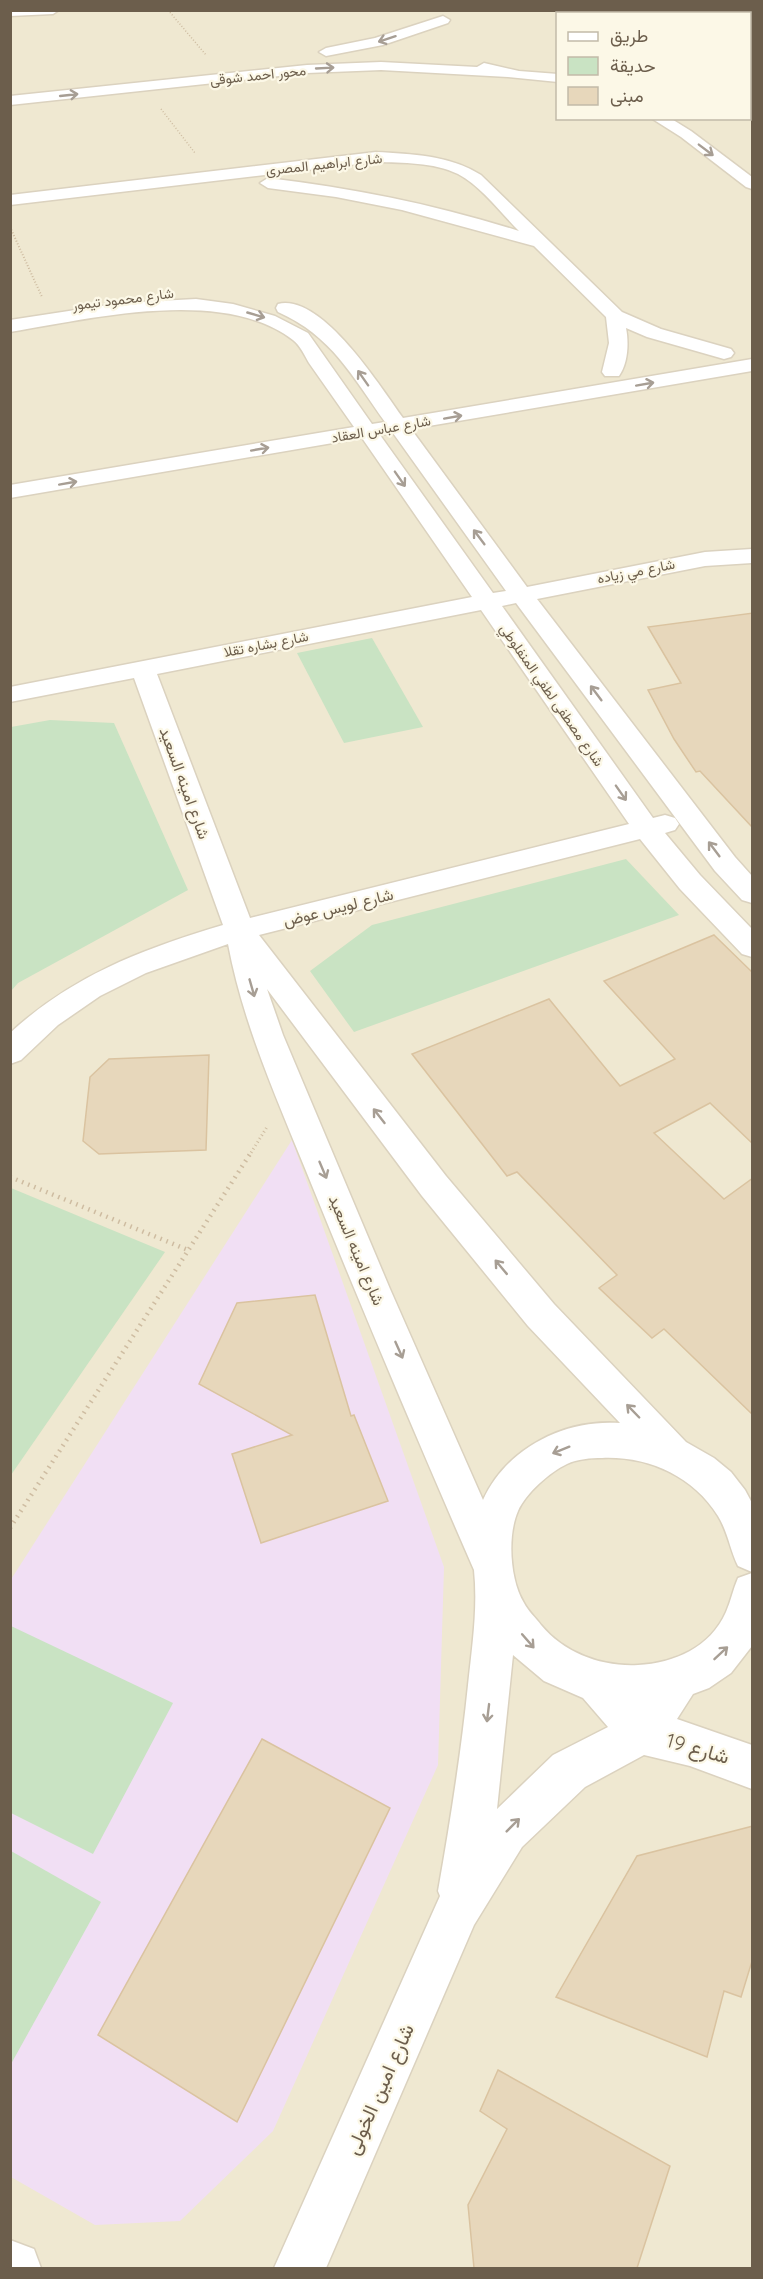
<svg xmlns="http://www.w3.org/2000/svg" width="763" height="2279" viewBox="0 0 763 2279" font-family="Quicksand,Vazirmatn,sans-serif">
  <rect width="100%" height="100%" fill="#f8f5e2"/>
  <path fill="#efe8d1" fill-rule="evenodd" d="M11 11H752V2268H11ZM558 14H750V118H558Z"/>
  <path fill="#f1dff4" d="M292 1140 444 1567 438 1765 273 2131 180 2221 95 2225 11 2177 10 1581Z"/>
  <g fill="#c9e3c3">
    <path d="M372 638 423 727 344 743 297 653Z"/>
    <path d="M50 720 114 723 188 890 18 983 11 991V727Z"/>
    <path d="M626 859 679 915 354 1032 310 971 372 925Z"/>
    <path d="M11 1188 165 1252 11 1475Z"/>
    <path d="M11 1626 173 1703 93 1854 11 1813Z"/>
    <path d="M11 1851 101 1902 11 2064H10Z"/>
  </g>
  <g fill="#e7d7bb" stroke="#dac3a0" stroke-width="1.5">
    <path d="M753 613V828L700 771 696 772 674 739 648 690 681 683 648 627Z"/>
    <path d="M714 935 753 973V1144L710 1103 654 1133 724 1199 753 1178V1415L664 1329 652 1338 599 1288 617 1275 517 1172 507 1176 412 1054 549 999 620 1086 675 1059 604 981Z"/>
    <path d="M209 1055 206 1150 99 1154 83 1141 90 1077 109 1059Z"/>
    <path d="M315 1295 351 1416 354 1415 388 1501 261 1543 232 1454 292 1435 199 1384 237 1303Z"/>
    <path d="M262 1739 390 1808 237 2122 98 2035Z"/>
    <path d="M753 1826V1958L741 1997 724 1991 707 2057 556 1997 637 1856Z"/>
    <path d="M498 2070 670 2166 637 2268H474L468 2205 507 2129 480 2111Z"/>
  </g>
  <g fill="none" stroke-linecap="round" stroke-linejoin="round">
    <defs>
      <g id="service">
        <rect x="750" y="77" width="2" height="7"/>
        <rect x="750" y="99" width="2" height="5"/>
      </g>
      <g id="minor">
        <path d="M10 10H59L53 14 10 16Z"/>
        <path d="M376 152C412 154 449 155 481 175L622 312 661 329 731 349 734 353 731 357 724 359 647 337 626 328C629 343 628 363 619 376H605L602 372 609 343 606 317 534 246 402 210 336 197 268 188 260 183 268 178C353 188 437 205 519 231 500 212 481 186 458 174 433 162 403 163 376 162L10 205V195Z"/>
        <path d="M196 299 233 304 275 316 308 333 372 424 385 422C352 376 332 336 278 312L276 308 278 304C322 293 381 388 403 418L752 359V371L411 429 527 587 705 552 752 549V563L705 566 537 599 735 857 752 876V903L742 900 715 871 516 603 502 606 653 818 665 815 675 818 679 824 675 830 665 833 700 875 752 929V957L742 954 680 889 640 839 259 935 446 1176 554 1304 686 1442 714 1458 731 1472 745 1490 752 1503V1572L738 1566C730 1550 728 1532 718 1516 693 1476 648 1456 602 1458 591 1458 577 1459 567 1464 550 1472 526 1493 518 1511 507 1536 510 1580 524 1603 528 1611 536 1618 541 1625 564 1653 602 1667 638 1665 674 1663 710 1648 726 1612 731 1601 733 1589 738 1578L752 1573V1646L731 1673 709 1688 693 1694 677 1719 752 1745V1789L690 1766 644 1755 585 1787 522 1847 474 1925 326 2268H274L440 1896 438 1891C450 1823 461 1754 468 1685 472 1647 478 1608 474 1570 419 1444 365 1316 313 1188 281 1108 244 1029 228 944L146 973 100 996 58 1025 21 1060 10 1064V1033C73 975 143 949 223 925L134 678 10 702V687L472 597 362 438 10 498V485L354 427C339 406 324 384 309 363 305 356 300 345 293 340 223 286 91 319 10 332V320L121 303ZM393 433 506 591 493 593 380 435ZM481 610 629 824 250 918 157 674ZM267 989 422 1196 528 1326 620 1423C564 1419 507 1448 483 1500L390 1289 283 1035ZM513 1655 544 1681 583 1698 608 1727 553 1755 497 1809Z"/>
        <path d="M10 2240 34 2249 41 2268H10Z"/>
      </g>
      <g id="tertiary">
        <path d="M686 10H716L720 14H690Z"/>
        <path d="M443 16 450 20 448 23 383 45 326 56 319 52 326 48 375 38Z"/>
        <rect x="750" y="28" width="2" height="9"/>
        <path d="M381 62 477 67 484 63 519 71 558 74V82L508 77 381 70 307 73 10 105V96L307 65Z"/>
        <path d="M651 118H670L691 131 752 177V189L746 187 681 137Z"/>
      </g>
    </defs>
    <use href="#service" stroke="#dbd2bf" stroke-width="4"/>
    <use href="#minor" stroke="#dbd2bf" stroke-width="3"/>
    <use href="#tertiary" stroke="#dbd2bf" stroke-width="3"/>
    <g stroke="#cebca1" stroke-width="1.5" stroke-dasharray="1 2" stroke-linecap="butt">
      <path d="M168 10 206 55"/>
      <path d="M161 109 195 153"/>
    </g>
    <path stroke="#cebca1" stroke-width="2" stroke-dasharray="1 2" stroke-linecap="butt" d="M10 227 42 297"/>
    <path stroke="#cebca1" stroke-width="3" stroke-dasharray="1 3" stroke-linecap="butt" d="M249 1156 267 1127"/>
    <g stroke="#cebca1" stroke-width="4.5" stroke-dasharray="1.5 5" stroke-linecap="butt">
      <path d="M10 1177 188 1250"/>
      <path d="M10 1528 250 1154"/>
    </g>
    <use href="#service" fill="#fff" fill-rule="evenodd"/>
    <use href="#minor" fill="#fff" fill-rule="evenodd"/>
    <use href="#tertiary" fill="#fff" fill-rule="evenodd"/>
  </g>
  <defs><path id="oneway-shaft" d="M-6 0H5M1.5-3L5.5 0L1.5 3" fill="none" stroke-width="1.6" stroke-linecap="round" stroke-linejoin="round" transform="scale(1.5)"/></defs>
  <g stroke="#a79e94">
    <use href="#oneway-shaft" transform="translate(387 39) rotate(162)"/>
    <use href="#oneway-shaft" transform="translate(325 68) rotate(-3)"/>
    <use href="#oneway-shaft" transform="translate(69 95) rotate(-6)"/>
    <use href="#oneway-shaft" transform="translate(706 150) rotate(37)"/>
    <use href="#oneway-shaft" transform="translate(256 315) rotate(16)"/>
    <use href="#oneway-shaft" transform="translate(363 378) rotate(-125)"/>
    <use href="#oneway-shaft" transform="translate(645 384) rotate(-10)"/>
    <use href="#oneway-shaft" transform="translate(453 417) rotate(-10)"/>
    <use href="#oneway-shaft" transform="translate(260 449) rotate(-10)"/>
    <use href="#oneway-shaft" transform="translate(400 479) rotate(55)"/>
    <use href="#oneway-shaft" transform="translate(68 483) rotate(-10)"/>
    <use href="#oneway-shaft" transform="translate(479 537) rotate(-127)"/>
    <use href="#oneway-shaft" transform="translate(596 693) rotate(-127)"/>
    <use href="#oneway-shaft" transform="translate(621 793) rotate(55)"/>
    <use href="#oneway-shaft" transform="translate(714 849) rotate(-127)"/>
    <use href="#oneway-shaft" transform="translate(252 988) rotate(74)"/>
    <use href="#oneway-shaft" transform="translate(379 1116) rotate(-128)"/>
    <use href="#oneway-shaft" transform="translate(323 1170) rotate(67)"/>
    <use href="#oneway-shaft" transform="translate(501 1267) rotate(-130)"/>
    <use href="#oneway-shaft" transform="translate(399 1350) rotate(66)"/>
    <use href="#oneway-shaft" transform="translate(633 1411) rotate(-134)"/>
    <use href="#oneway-shaft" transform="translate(561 1450) rotate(158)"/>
    <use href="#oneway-shaft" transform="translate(528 1641) rotate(49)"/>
    <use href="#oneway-shaft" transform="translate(721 1653) rotate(-43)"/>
    <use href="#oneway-shaft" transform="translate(488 1713) rotate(97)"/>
    <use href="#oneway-shaft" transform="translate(513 1825) rotate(-45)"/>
  </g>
  <g text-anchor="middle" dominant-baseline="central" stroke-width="4.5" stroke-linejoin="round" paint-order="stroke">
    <g font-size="14" fill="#6c5e4c" stroke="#fcf8e7">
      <text transform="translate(258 75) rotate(-6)">محور احمد شوقى</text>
      <text transform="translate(324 164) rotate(-6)">شارع ابراهيم المصرى</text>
      <text transform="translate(123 299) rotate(-7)">شارع محمود تيمور</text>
      <text transform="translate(381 429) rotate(-10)">شارع عباس العقاد</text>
      <text transform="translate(636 571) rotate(-11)">شارع مي زياده</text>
      <text transform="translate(266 644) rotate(-11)">شارع بشاره تقلا</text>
      <text transform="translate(552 695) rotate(55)">شارع مصطفى لطفي المنفلوطي</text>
    </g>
    <g font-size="16" fill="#6c5e4c" stroke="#fcf8e7">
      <text transform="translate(185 783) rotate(70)">شارع امينه السعيد</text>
      <text transform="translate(338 907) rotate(-14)">شارع لويس عوض</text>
      <text transform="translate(357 1250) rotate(67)">شارع امينه السعيد</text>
    </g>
    <g font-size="20" fill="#6c5e4c" stroke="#fcf8e7">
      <text transform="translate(698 1748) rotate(16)">شارع 19</text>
      <text transform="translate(379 2089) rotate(-66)">شارع امين الخولى</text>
    </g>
  </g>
  <rect width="763" height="2279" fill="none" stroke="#6c5e4c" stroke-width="24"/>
  <rect x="556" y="12" width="195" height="108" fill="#fcf8e7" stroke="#c2baa9" stroke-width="1.5"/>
  <rect x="568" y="32" width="30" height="9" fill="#ffffff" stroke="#c2baa9" stroke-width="1.5"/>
  <text x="610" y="42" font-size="18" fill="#6c5e4c">طريق</text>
  <rect x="568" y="57" width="30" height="18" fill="#c9e3c3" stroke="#c2baa9" stroke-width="1.5"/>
  <text x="610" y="72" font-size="18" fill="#6c5e4c">حديقة</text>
  <rect x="568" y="87" width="30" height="18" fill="#e7d7bb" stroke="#c2baa9" stroke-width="1.5"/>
  <text x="610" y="102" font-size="18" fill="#6c5e4c">مبنى</text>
</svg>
